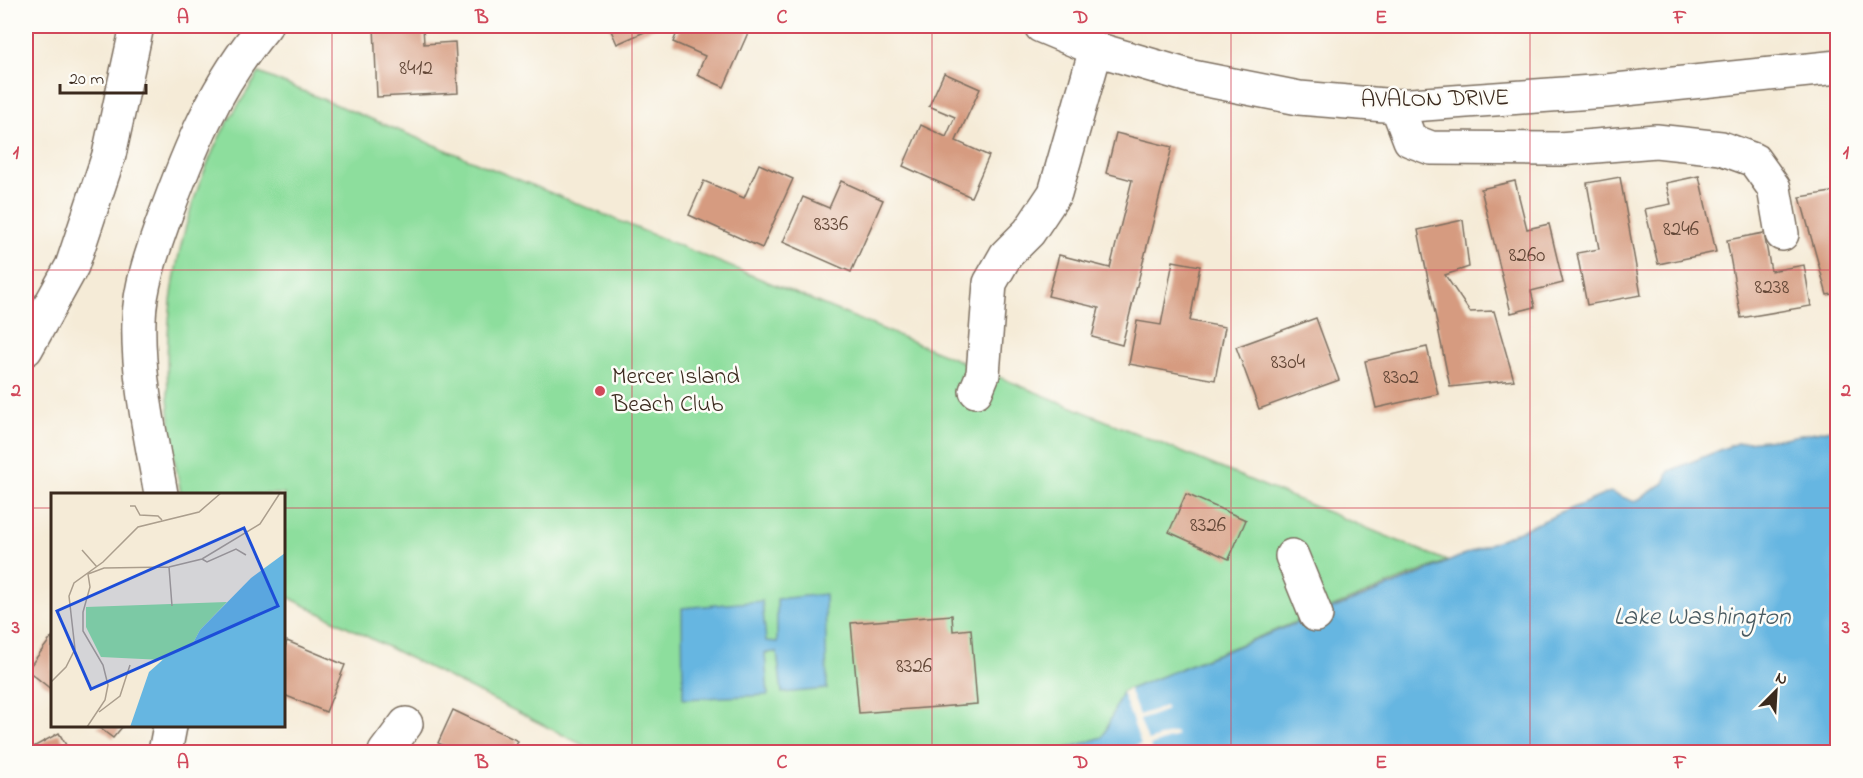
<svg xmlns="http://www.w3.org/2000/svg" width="1863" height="778" viewBox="0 0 1863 778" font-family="'Indie Flower',sans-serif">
  <rect width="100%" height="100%" fill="#fdfcf7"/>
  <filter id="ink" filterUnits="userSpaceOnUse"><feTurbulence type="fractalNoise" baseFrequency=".0167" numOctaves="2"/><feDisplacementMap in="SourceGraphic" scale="12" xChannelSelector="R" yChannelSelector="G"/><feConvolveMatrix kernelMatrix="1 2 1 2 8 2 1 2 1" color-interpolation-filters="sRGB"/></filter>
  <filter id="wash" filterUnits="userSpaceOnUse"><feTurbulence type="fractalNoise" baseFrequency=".008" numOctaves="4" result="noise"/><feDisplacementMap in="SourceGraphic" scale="24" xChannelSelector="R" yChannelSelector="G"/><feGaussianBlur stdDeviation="1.35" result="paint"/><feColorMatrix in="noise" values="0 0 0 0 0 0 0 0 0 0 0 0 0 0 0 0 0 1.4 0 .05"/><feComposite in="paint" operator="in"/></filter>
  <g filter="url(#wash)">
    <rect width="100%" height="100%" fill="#f5ebd7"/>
    <path fill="#8dde9d" stroke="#64845e" stroke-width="1.5" d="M259 73 1447 561 1122 692 1103 737 1055 752H597L284 595V494H181C159 390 162 286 199 185 207 166 214 145 225 127 235 109 248 91 259 73Z"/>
    <g fill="#66b6e1" stroke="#507080" stroke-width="1.5">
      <path d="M1837 428V752H1055L1103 737 1122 692 1408 579 1610 492 1635 502 1664 483 1669 471 1737 443 1784 438Z"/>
      <path d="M825 594 827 689 782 693 777 652 765 653 768 695 683 699 682 608 762 601 766 641 777 642V599Z"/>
    </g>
    <path fill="#f5ebd7" d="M1129 689 1139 715 1165 706 1167 710 1140 720 1148 741 1175 732 1177 736 1150 746 1152 752H1144L1142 748 1131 752H1119L1141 744 1122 692Z"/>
    <g id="blocks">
      <g fill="#d69b80">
        <path d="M374 26H423L424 44 455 42 458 93 377 97Z"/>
        <path d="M609 26H658L617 44Z"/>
        <path d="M680 26H751L724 87 697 75 705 56 673 42Z"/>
        <path d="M944 73 980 89 956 141 989 156 971 197 903 166 921 125 946 137 955 117 929 106Z"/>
        <path d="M1116 133 1172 147 1122 345 1092 337 1099 308 1048 296 1059 255 1110 268 1132 180 1106 173Z"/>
        <path d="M759 164 793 179 762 248 689 215 704 181 744 198Z"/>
        <path d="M1699 176 1716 252 1658 264 1645 209 1671 204 1666 183Z"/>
        <path d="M1620 177 1641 295 1587 305 1577 253 1599 249 1587 183Z"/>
        <path d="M841 181 883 200 851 272 783 242 803 197 829 208Z"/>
        <path d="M1515 181 1527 229 1549 224 1563 283 1531 291 1535 307 1511 313 1481 189Z"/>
        <path d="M1838 191V293L1827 295 1800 197Z"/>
        <path d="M1463 220 1469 267 1445 275 1470 312 1494 311 1514 380 1450 387 1418 230Z"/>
        <path d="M1764 233 1771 271 1804 265 1811 306 1741 318 1727 240Z"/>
        <path d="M1173 261 1200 266 1190 321 1225 327 1215 380 1129 364 1137 321 1161 325Z"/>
        <path d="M1316 318 1339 380 1259 409 1236 347Z"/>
        <path d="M1427 347 1438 394 1376 408 1365 361Z"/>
        <path d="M1186 494 1246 520 1229 559 1169 532Z"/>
        <path d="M952 615 953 631 971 629 977 704 859 713 851 623Z"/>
        <path d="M52 637V690L27 670Z"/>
        <path d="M287 641 345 665 326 712 284 695V650Z"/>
        <path d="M453 710 518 741 513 752H457L438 743Z"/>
        <path d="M97 726H123L113 738Z"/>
        <path d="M59 733 70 752H26V751Z"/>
      </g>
    </g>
  </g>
  <g filter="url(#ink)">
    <use href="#blocks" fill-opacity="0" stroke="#7c6e5f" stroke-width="1.5"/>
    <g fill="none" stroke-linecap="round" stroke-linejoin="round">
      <defs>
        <g id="minor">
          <path d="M1041 26 1096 49 1192 77 1299 98 1397 106 1606 91 1838 67"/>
          <path d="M1397 106 1410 140 1431 148 1559 149 1656 141 1721 148 1754 160 1774 188 1782 234"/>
          <path d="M26 349 72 266 109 155 137 26"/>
          <path d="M976 391 983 374 990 283 1006 255 1029 232 1055 193 1096 49"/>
          <path d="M161 494C151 437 137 378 139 319 140 286 152 253 163 222 189 150 215 85 265 26"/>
          <path d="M1292 556 1316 615"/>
          <path d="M165 752 170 726"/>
          <path d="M385 752 406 724"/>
        </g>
      </defs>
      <use href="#minor" stroke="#7c6e5f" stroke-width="36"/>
      <use href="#minor" stroke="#fff" stroke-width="33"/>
    </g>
  </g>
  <path fill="none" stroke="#d1495b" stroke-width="1.5" stroke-opacity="0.55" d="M332 26V752M632 26V752M932 26V752M1231 26V752M1530 26V752M26 270H1838M26 508H52M284 508H1838"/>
  <circle fill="#d1495b" stroke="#fdfcf7" stroke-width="2" cx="600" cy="391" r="6"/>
  <g text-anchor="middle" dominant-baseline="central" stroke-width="5" stroke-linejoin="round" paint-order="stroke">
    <g font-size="21" fill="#624636">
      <text x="416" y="69">8412</text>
      <text x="831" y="225">8336</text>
      <text x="1681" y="230">8246</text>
      <text x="1527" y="256">8260</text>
      <text x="1772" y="288">8238</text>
      <text x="1288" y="363">8304</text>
      <text x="1401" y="378">8302</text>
      <text x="1208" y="526">8326</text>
      <text x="914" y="667">8326</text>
    </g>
    <g font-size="24" fill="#3b2a1e" stroke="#fdfcf7">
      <text transform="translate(1435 100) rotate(-1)">AVALON DRIVE</text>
    </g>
    <g font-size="24" fill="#3b2a1e" stroke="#fdfcf7" text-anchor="start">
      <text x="612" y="377">Mercer Island<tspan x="612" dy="28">Beach Club</tspan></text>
    </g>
    <g font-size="26" font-style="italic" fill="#4a5b62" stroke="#fdfcf7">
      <text x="1702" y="618">Lake Washington</text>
    </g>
  </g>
  <g transform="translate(51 493)">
    <rect width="234" height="234" fill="#f5ebd7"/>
    <path d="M176 109 149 137 142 150 112 167 50 164 35 134V114Z" fill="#8dde9d"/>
    <path d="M234 60V234H79L98 179 116 163 142 150 149 137 200 85Z" fill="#66b6e1"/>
    <path fill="none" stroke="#ab9e8d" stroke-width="1.5" d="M79 13H84L89 22 107 23 111 27M31 57 46 74M151 66 156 69 185 56 195 62M118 74 121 113M0 189 15 174 24 156 18 103 23 90 52 69 87 34 148 19 170 0M48 219 69 203 79 172M36 234 54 207 57 192 52 172 32 138V119L39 94 37 81 53 75 118 74 151 66 209 31 229 0"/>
    <path fill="#1d4ed8" fill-opacity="0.15" stroke="#1d4ed8" stroke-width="3" d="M193 35 227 113 40 196 6 118Z"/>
    <rect width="234" height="234" fill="none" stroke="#3b2a1e" stroke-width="3"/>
  </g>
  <rect width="1863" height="778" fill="none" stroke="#fdfcf7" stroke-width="66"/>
  <g transform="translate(1776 691) rotate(24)" stroke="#fdfcf7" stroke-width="4.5" paint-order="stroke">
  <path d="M0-4.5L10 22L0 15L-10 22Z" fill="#3b2a1e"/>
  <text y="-9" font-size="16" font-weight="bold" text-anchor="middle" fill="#3b2a1e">N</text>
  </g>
  <path d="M60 84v9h86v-9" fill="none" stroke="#3b2a1e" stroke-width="3"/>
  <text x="69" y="84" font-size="18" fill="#3b2a1e" stroke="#fdfcf7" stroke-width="4.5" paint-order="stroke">20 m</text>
  <rect x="33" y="33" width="1797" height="712" fill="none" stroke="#d1495b" stroke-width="2"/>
  <g font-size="20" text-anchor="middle" font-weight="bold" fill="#d1495b">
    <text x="183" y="23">A</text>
    <text x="482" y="23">B</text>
    <text x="782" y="23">C</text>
    <text x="1081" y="23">D</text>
    <text x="1381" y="23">E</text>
    <text x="1680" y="23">F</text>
    <text x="16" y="158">1</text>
    <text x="1846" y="158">1</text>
    <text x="16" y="396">2</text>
    <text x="1846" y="396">2</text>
    <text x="16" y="633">3</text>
    <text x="1846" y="633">3</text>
    <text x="183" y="768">A</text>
    <text x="482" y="768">B</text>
    <text x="782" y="768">C</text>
    <text x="1081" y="768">D</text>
    <text x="1381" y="768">E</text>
    <text x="1680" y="768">F</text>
  </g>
</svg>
